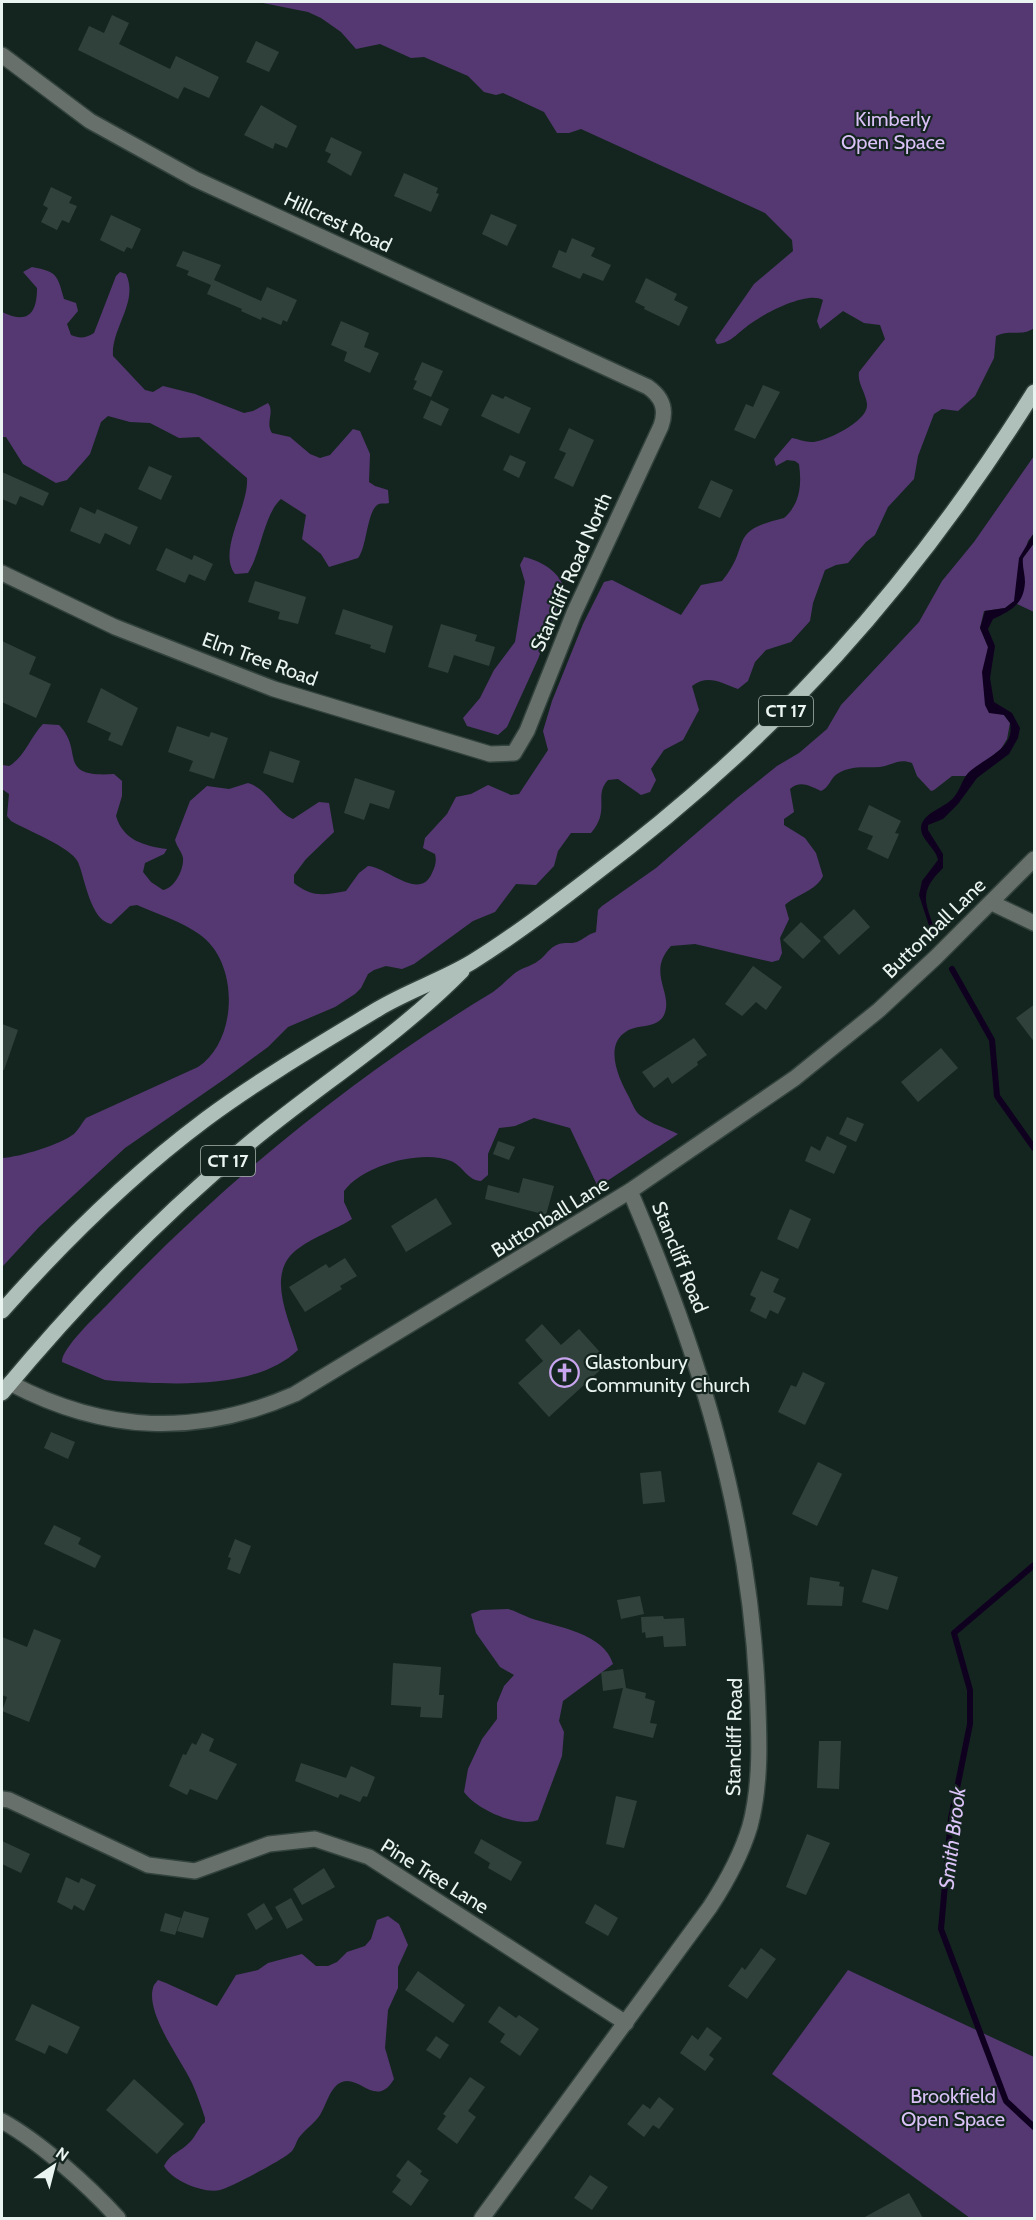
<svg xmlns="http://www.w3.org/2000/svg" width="1036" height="2220" viewBox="0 0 1036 2220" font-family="Cabin,sans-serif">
  <rect width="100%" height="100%" fill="#14251f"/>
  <g fill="#553872">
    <path d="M258 2H1034V328C1022 337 1009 329 996 336L994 358 975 396 958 411 942 409 934 414 918 456 914 479 888 507 875 535 866 542 848 563 836 565 825 570 813 603 810 621 791 642 766 650 755 662 748 681 738 689C721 683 708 674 692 686L699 710 683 740 664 750 651 769 656 780 650 792 641 795 618 779 608 780C593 796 611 810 591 833H571L558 851 554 866 536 885 516 884 495 912 473 921 414 964 402 969 386 966 374 970 368 974 361 988 355 994 335 1007 288 1027 268 1047 226 1078 125 1148 39 1227 2 1267V1158C20 1157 59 1145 74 1134 78 1130 82 1123 86 1118L198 1067C238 1041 240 962 199 934 181 921 157 914 137 905L130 906 111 924C90 920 85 878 78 862 71 847 26 830 11 821L7 816 9 794 2 789V765L9 766C24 758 31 736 43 724L59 725C85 751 55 778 114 774L122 781V796L116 816C123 840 144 846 167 849L164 854 145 863 143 872 151 882 163 890C175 888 184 869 183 858 182 852 177 847 175 840L190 801 207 786 229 789 248 783C268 789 275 811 293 819L319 802 329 803 334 832 306 859 294 875V883C312 898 325 895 346 891L359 873 368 866C387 867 420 902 432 873 435 867 437 861 435 854L423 848 425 838 447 814 456 797 471 794 488 785 511 795 519 794 548 750 543 731 552 701 583 624 604 582 612 580 681 615 701 585 722 581C753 544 725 532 784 518 800 504 802 485 799 464L795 461 787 460 776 466 774 459 792 438C798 439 805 442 811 442 825 442 869 421 867 404 866 393 857 383 859 372L885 339 880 325 864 323 843 311 820 329 817 321 823 300C808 291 767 312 753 322 741 329 731 344 717 344L715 340 754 284 793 251 792 240 765 213 581 129 569 133H557L544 112 503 93 496 95 484 92 468 76 424 57 411 58 380 44 356 49 341 32 321 18 308 12Z"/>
    <path d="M32 267C58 272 57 275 64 299L76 303 78 311 67 324 71 335C80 339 86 338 94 333L116 276 120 272 126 274C139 302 111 328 113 356L145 390 153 392 163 386 195 394 244 413 253 411 268 403C275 412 265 423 272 433L290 437 310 454 320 458 330 455 353 429 360 431 370 454 369 482 375 486 388 490 389 503C386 504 382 503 379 504 367 508 367 548 358 558L329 567 321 554 302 539 306 515 281 499C264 514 261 553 248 573L235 574C217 551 249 507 247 478L199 437 179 438 150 423 130 422 108 416 101 422 90 454 84 461 67 480 56 483 23 464 6 437H2V312C27 324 37 315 37 288L23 272Z"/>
    <path d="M1034 456V533L1028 541 1018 574 1023 558 1034 543V612L1013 602 1005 608 984 611 980 628 988 647 985 705 1004 715 1010 723 1007 739 1001 749 966 776H952L934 790 931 791 917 776 912 763C899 758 893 765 880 767 865 768 851 765 837 774 830 779 829 788 821 791 810 786 800 780 790 789L794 812 784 819V825L805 838 816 853 823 876C816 891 797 894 785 905L789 919 780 938 782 953 779 960 772 962 695 944 671 946C646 973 674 993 664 1015 657 1029 638 1024 627 1031 603 1045 619 1079 629 1097 632 1103 635 1112 641 1116 651 1124 666 1128 678 1134L598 1187 570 1128 534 1118 515 1126 499 1128 488 1154V1175L481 1181C468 1181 463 1166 451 1161 422 1149 363 1165 344 1191V1202L352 1219C335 1230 315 1236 299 1248 264 1272 289 1318 298 1350 255 1391 171 1384 115 1381L105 1380 62 1362C61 1349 96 1316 106 1306 220 1185 351 1078 493 992 502 986 509 977 518 971 524 967 532 966 538 961 546 956 549 947 559 944 564 942 571 944 577 942 584 939 588 934 596 932L598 910 602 906 656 868 737 798 777 766 799 753 827 729 841 705 919 622 942 581 974 542Z"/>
    <path d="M524 557C541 561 561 572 564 590L538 659 507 727 498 735 467 726 463 718 480 698 494 670 515 642 525 582 520 565Z"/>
    <path d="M508 1609C516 1611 522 1615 530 1618 557 1627 604 1633 613 1664L563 1701 559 1721 564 1732 562 1756 538 1820C517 1828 476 1809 464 1792L468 1769 482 1739 497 1719V1703L504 1686 514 1675 500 1667 476 1633 471 1614 481 1610Z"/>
    <path d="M388 1916 399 1924 408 1945 398 1967V1988L388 2010 385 2048 394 2079C375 2111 358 2070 338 2084 329 2091 326 2105 320 2115 314 2124 304 2130 298 2139 296 2143 295 2147 292 2151 285 2159 231 2187 220 2190 204 2194 171 2180 164 2166 170 2153 181 2152 190 2142 196 2136 198 2128 205 2122V2118C201 2106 197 2094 192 2083 181 2059 143 2011 154 1985L158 1980 166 1983 217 2006 236 1975 258 1970 268 1963 302 1954 316 1966H328L337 1962 347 1952 365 1946 371 1939 377 1920Z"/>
    <path d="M848 1970 1034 2057V2218H970L772 2074Z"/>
  </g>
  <path fill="#100020" d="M1034 533V543L1023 558C1022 566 1025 574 1025 582 1024 604 1011 611 993 619L988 629 995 646 990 678 994 702 1012 713 1020 728 1018 738 1009 754 977 778 958 804 943 819 928 825V830L943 854V868C917 893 926 903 936 934L933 938 919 895 922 881 938 860C936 848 921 840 921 828 922 812 946 808 954 797 960 790 962 780 968 773 982 759 1016 749 1010 723L1004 715 989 713 985 705 982 672 988 647 980 628 985 611 1005 608 1014 601 1019 558Z"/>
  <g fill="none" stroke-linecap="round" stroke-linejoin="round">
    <g stroke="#100020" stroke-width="6">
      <path d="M952 969 992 1040 997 1096 1034 1148"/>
      <path d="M1034 1565 954 1633 970 1690V1724L951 1818 941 1929 1006 2101 1034 2127"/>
    </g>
  </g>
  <g fill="#30413b">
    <path d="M112 15 129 23 119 44 170 69 176 56 219 77 209 98 184 87 178 99 78 50 89 26 104 33Z"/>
    <path d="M256 41 279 52 269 72 246 62Z"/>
    <path d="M261 105 297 126 287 148 275 143 273 149 244 135Z"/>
    <path d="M331 137 362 152 351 176 327 162 331 154 325 151Z"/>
    <path d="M404 173 438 188 436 193 439 194 431 212 394 196Z"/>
    <path d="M51 187 72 197 69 203 77 206 69 223 62 220 57 230 41 222 48 208 43 205Z"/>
    <path d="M491 214 517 225 507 246 482 234Z"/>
    <path d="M111 215 141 229 132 249 127 247 124 252 100 240Z"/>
    <path d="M572 238 595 248 591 256 611 265 603 281 583 273 580 279 552 267 559 250 566 253Z"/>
    <path d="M183 251 221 265 214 280 261 301 267 287 297 300 287 322 283 320 281 325 262 317 261 320 241 311 242 309 207 294 211 285 187 275 189 271 176 266Z"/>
    <path d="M646 278 677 294 674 300 688 307 679 326 644 309 645 307 635 302Z"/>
    <path d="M341 321 369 333 364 347 379 353 370 373 344 361 347 352 331 345Z"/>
    <path d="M422 362 443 371 431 397 413 389 417 381 414 380Z"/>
    <path d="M763 385 780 392 755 439 734 430 746 404 753 407Z"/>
    <path d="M492 394 503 399 505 396 531 408 519 434 481 416Z"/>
    <path d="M431 400 449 409 441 426 423 418Z"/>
    <path d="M569 428 594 440 573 487 554 478 566 453 559 450Z"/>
    <path d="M510 455 526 462 519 478 503 470Z"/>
    <path d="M149 466 172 476 161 500 138 489Z"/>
    <path d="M2 472 49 493 43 506 20 496 16 505 2 499Z"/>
    <path d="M711 480 733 490 720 518 698 508Z"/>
    <path d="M80 507 95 514 97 509 138 527 130 545 105 533 100 544 70 531Z"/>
    <path d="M166 548 192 560 194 555 213 564 205 581 189 574 185 583 156 570Z"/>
    <path d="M255 581 306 597 298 624 278 619 280 612 248 602Z"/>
    <path d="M343 609 393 626 385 653 370 648 371 645 335 634Z"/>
    <path d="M441 624 477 635 475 641 495 647 489 666 454 655 448 673 428 667Z"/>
    <path d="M2 641 36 657 29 674 51 684 36 718 2 702Z"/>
    <path d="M101 688 138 708 122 746 108 740 111 733 87 722Z"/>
    <path d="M177 726 209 737 211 732 228 738 214 779 189 771 193 761 168 752Z"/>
    <path d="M270 751 300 761 293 783 263 773Z"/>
    <path d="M355 778 395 791 389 809 370 803 364 820 344 813Z"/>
    <path d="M869 805 901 821 895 833 899 834 888 859 867 849 873 836 858 830Z"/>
    <path d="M854 909 870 927 839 955 823 937Z"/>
    <path d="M801 922 821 941 803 959 783 940Z"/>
    <path d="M753 966 782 987 766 1010 756 1002 742 1016 725 1004Z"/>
    <path d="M1035 1004V1043L1016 1018Z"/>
    <path d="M2 1024 18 1030 4 1070H2Z"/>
    <path d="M694 1038 707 1055 697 1062 698 1065 672 1084 668 1077 654 1088 642 1072Z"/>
    <path d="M941 1048 958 1068 918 1102 901 1082Z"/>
    <path d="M847 1117 864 1124 856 1142 839 1134Z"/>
    <path d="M827 1136 847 1146 834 1174 805 1161 811 1146 820 1151Z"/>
    <path d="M498 1141 515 1147 509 1160 493 1154Z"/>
    <path d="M523 1178 554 1186 546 1215 485 1199 488 1185 519 1193Z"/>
    <path d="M436 1198 452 1224 406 1252 391 1226Z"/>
    <path d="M790 1209 811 1219 798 1249 777 1239Z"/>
    <path d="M345 1258 357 1276 340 1286 342 1289 305 1312 289 1287 326 1264 329 1268Z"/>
    <path d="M761 1271 779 1279 773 1292 786 1298 778 1314 770 1310 766 1319 750 1311 756 1298 750 1295Z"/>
    <path d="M542 1324 561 1345 579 1329 609 1362 549 1417 518 1383 543 1361 525 1340Z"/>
    <path d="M803 1372 825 1383 805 1425 778 1412 791 1385 796 1387Z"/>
    <path d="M51 1432 75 1442 68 1459 44 1448Z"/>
    <path d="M818 1462 842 1474 817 1526 792 1514Z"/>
    <path d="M661 1471 665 1502 643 1504 640 1473Z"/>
    <path d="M54 1525 81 1538 78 1544 101 1556 95 1568 44 1544Z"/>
    <path d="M235 1539 251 1546 240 1574 227 1569 231 1558 228 1557Z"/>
    <path d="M872 1569 898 1577 888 1610 862 1602Z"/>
    <path d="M810 1577 840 1582 839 1586 844 1587 842 1606 807 1605Z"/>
    <path d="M640 1596 644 1614 621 1619 617 1600Z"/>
    <path d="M663 1616 664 1619 684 1618 686 1646 664 1647 663 1636 646 1638 645 1632 642 1633 641 1617Z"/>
    <path d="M34 1629 61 1640 29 1722 2 1711 7 1697 2 1695V1637L27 1647Z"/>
    <path d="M393 1663 441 1667 439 1695H444L442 1718 420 1717 421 1707 391 1705Z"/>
    <path d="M623 1669 626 1688 646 1693 645 1698 655 1701 650 1723 657 1724 653 1738 613 1728 623 1688 603 1691 601 1672Z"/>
    <path d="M202 1733 214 1739 209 1751 237 1764 217 1800 190 1789 187 1795 169 1786 183 1754 186 1755 192 1743 196 1745Z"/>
    <path d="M819 1741H841L839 1789 817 1788Z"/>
    <path d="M301 1763 346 1778 351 1766 375 1777 367 1797 363 1796 360 1802 340 1794 338 1798 295 1781Z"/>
    <path d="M616 1796 637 1801 624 1848 606 1844Z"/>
    <path d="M807 1834 830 1843 806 1895 786 1887Z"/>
    <path d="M481 1839 522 1862 511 1881 488 1868 490 1863 474 1853Z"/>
    <path d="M2 1841 30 1854 21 1873 2 1864Z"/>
    <path d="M324 1868 335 1887 302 1905 293 1889Z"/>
    <path d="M66 1877 79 1883 81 1878 96 1885 84 1911 74 1905 72 1910 57 1902Z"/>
    <path d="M291 1898 303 1920 287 1929 275 1907Z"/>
    <path d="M264 1903 273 1919 256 1930 247 1914Z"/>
    <path d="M595 1904 618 1918 608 1936 585 1923Z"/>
    <path d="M184 1911 209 1918 203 1938 177 1931Z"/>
    <path d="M165 1913 181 1918 175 1935 160 1931Z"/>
    <path d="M761 1948 776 1959 747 1999 728 1986 742 1967 745 1970Z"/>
    <path d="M418 1971 465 2005 453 2023 405 1990Z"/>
    <path d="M32 2004 80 2027 67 2054 49 2045 45 2054 15 2040Z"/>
    <path d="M499 2006 516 2018 519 2015 539 2029 520 2056 500 2042 505 2034 488 2022Z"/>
    <path d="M707 2027 722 2038 709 2055 714 2059 705 2071 680 2053 692 2035 698 2040Z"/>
    <path d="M436 2036 449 2045 440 2059 426 2050Z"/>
    <path d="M470 2077 485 2087 468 2111 476 2117 457 2144 437 2129 446 2116 443 2114Z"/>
    <path d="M134 2079 184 2124 157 2154 106 2110Z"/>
    <path d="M659 2097 674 2109 659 2129 653 2125 644 2137 627 2124 643 2104 650 2109Z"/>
    <path d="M408 2160 422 2171 420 2174 429 2180 411 2206 392 2192 401 2180 396 2176Z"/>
    <path d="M590 2175 608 2187 592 2210 574 2198Z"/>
    <path d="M909 2193 923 2218H863Z"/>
  </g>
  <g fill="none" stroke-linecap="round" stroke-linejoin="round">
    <defs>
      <g id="street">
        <path d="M2 55 90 121 195 179 648 387C662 397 667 409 661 426L574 613 527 731 514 753 490 754 274 689 115 627 2 573"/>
        <path d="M992 903 1034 923"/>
        <path d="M10 1383C105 1433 197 1437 295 1394L630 1191 795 1078 879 1010 936 957 1034 859"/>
        <path d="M2 1799 9 1800 148 1865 195 1871 269 1844 315 1839 369 1857 626 2023"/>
        <path d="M2 2121C40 2142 89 2186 118 2218"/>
        <path d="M482 2218 710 1907C727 1881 741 1856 750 1826 762 1781 759 1732 757 1686 748 1510 699 1352 630 1191"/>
      </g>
      <g id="primary">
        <path d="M2 1311C64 1241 131 1175 206 1119 260 1079 320 1044 378 1009 408 991 442 980 472 962 514 936 553 906 592 876 778 736 910 589 1034 392"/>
        <path d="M2 1393C76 1304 157 1219 247 1145 318 1086 397 1037 462 971"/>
      </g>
    </defs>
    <use href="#street" stroke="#32423c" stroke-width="18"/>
    <use href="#primary" stroke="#32423c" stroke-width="18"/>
    <use href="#street" stroke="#68706c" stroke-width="15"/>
    <use href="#primary" stroke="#afc0ba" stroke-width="15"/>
  </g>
  <defs>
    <symbol id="church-ring" viewBox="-11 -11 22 22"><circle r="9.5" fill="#14251f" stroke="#c8a5ee" stroke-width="1.5"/><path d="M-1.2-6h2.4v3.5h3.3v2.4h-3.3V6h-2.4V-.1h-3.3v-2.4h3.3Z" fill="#c8a5ee"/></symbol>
  </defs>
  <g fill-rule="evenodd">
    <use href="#church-ring" x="548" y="1356" width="33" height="33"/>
  </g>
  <g text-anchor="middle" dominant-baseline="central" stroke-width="4.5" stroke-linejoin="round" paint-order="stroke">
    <g fill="#14251f" stroke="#aab6b1" stroke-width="1.5">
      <rect x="759" y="696" width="54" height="30" rx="4.5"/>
      <rect x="201" y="1146" width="54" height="30" rx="4.5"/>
    </g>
    <g font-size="18" font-weight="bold" fill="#eaf4f0">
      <text x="786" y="711">CT 17</text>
      <text x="228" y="1161">CT 17</text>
    </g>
    <g font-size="20" fill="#dac1f7" stroke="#14251f">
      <text x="893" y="119">Kimberly<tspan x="893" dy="23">Open Space</tspan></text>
      <text x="953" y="2096">Brookfield<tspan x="953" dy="23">Open Space</tspan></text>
    </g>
    <g font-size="20" fill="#eaf4f0" stroke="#14251f">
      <text transform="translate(338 222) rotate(25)">Hillcrest Road</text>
      <text transform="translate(571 572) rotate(-66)">Stancliff Road North</text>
      <text transform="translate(260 659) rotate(20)">Elm Tree Road</text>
      <text transform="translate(934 928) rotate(-44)">Buttonball Lane</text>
      <text transform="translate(550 1217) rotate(-32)">Buttonball Lane</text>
      <text transform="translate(680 1257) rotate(68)">Stancliff Road</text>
      <text transform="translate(734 1737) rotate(-89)">Stancliff Road</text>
      <text transform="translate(435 1876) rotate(32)">Pine Tree Lane</text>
    </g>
    <g font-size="20" fill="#eaf4f0" stroke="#14251f" text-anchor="start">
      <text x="585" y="1362">Glastonbury<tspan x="585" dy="23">Community Church</tspan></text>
    </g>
    <g font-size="21" font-style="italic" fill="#dbc2f7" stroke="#14251f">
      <text transform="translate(952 1838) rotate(-83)">Smith Brook</text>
    </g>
  </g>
  <rect width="1036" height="2220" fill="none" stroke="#eaf4f0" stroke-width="6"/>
  <g transform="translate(54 2166) rotate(35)" stroke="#14251f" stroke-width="4.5" paint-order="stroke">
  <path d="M0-4.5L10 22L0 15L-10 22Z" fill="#eaf4f0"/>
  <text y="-9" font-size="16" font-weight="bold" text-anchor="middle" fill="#eaf4f0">N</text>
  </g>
</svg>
